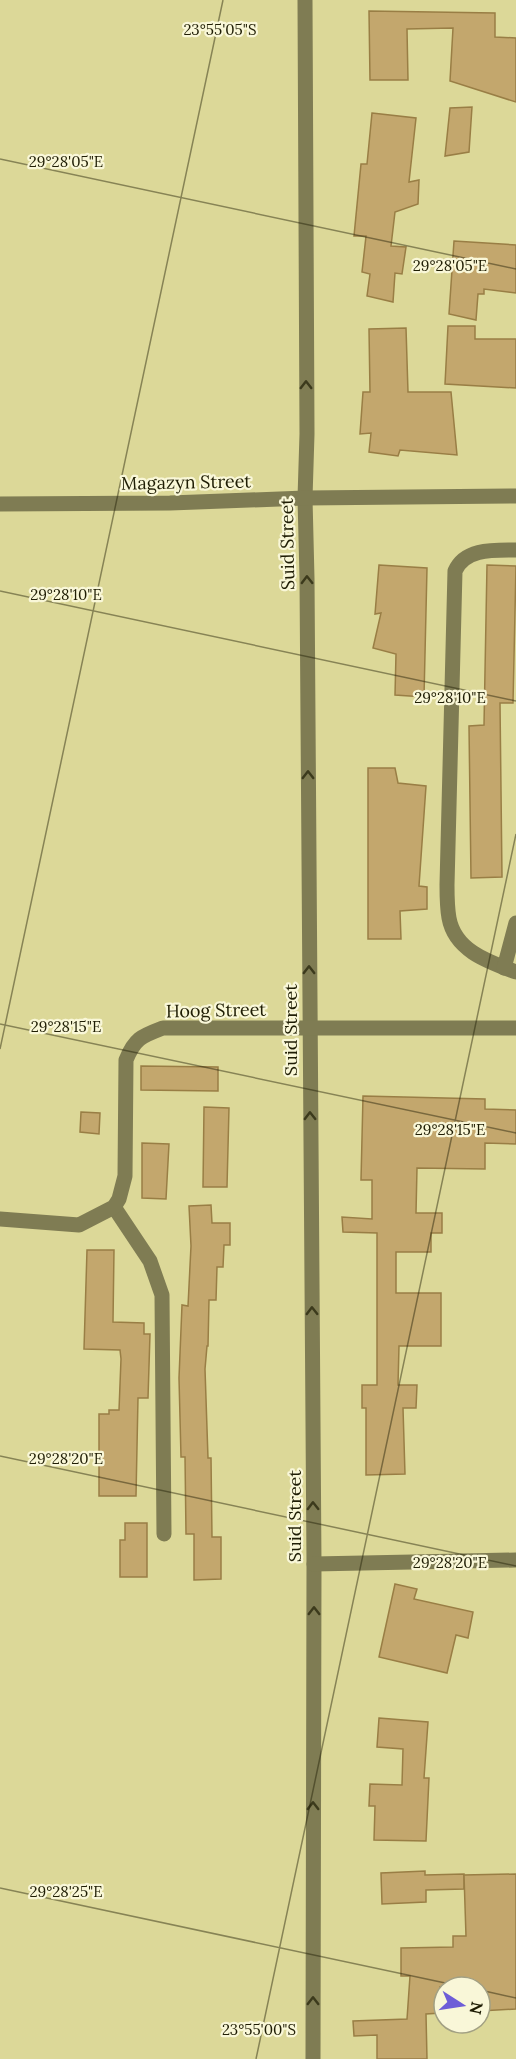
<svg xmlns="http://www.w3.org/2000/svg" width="516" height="2059" viewBox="0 0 516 2059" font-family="Lora,serif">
  <rect width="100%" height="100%" fill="#dcd898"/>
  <g fill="#c3a76d" stroke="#997e45" stroke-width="1.5">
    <path d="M369 11 495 13V37L516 38V102L450 81 453 28 407 29 408 80H370Z"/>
    <path d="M472 107 469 152 445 156 450 108Z"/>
    <path d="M372 113 416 118 409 182 419 180 418 204 395 212 391 246 406 247 402 274 395 273 393 302 367 296 370 274 362 272 366 236H354L361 164H367Z"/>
    <path d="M454 241 516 245V293L484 289V294H478L476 320 449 314Z"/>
    <path d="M448 326H475V339H516V388L445 384Z"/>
    <path d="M406 328 408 392H451L457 455 400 450 398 456 369 452 371 433 360 434 363 392H370L369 329Z"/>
    <path d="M379 565 427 568 424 697 395 695 396 654 373 648 381 613 375 614Z"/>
    <path d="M487 565 516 566 513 703H500L502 877 471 878 469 726 484 725Z"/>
    <path d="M368 768H395L398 783 426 786 419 886 427 887V909L400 911 401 939H368Z"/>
    <path d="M141 1066 218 1067V1091L141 1090Z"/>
    <path d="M363 1096 485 1099V1109L516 1110V1144L485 1143V1169L417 1168 416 1213H442V1233H431V1252H396V1293H441V1346H399L398 1385H417L416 1408H403L405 1474 366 1475V1408H362V1385H377V1233L343 1232 342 1217 372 1219V1180H361Z"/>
    <path d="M204 1107 229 1108 227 1187H203Z"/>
    <path d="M81 1112 100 1113 99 1134 80 1132Z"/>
    <path d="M142 1143 169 1144 166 1199 142 1198Z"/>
    <path d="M211 1205 212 1223H230V1245H224L223 1267H217L216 1300H209L208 1346H207L205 1369 208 1458H211L212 1537H221V1579L194 1580V1534H186L185 1457H181L179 1378 182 1305 188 1306 191 1246 189 1206Z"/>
    <path d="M87 1250H114L113 1322 144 1323V1334H150L148 1398H138L136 1496H99V1414H109V1410H119L121 1359 120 1350 84 1349Z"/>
    <path d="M125 1523H147V1577H120V1540H125Z"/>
    <path d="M395 1584 417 1589 414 1599 473 1612 468 1638 456 1635 447 1673 379 1657Z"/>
    <path d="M379 1718 428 1722 424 1778H429L426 1841 374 1840 375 1806H369L370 1784 402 1785 403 1749 377 1747Z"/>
    <path d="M425 1871V1875L464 1874V1889L426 1890V1902L382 1904 381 1873Z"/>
    <path d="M516 1874V2009L480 2011V1987H440L441 2013 426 2014 427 2059H377V2035L354 2036 353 2021 407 2019 410 1976H401V1948L453 1947V1936H466L464 1875Z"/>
  </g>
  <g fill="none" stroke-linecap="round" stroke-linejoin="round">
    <g stroke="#7f7c53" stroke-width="15">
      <path d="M305 0 307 434 305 498 307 578 314 1564 313 2059"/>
      <path d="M0 504 170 503 305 498 516 496"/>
      <path d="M516 550C494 550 465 548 455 571L447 885C447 896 447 907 449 918 455 951 489 962 516 972"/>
      <path d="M504 968 516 923"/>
      <path d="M114 1207 150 1261 162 1295 164 1534"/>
      <path d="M0 1219 79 1225 114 1207 119 1199 125 1176 126 1060C135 1038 142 1036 163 1028H516"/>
      <path d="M314 1564 516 1560"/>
    </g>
  </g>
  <defs><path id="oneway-chevron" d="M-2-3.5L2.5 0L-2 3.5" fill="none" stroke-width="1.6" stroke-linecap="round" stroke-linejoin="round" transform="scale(1.5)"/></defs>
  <g stroke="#3c3a1c">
    <use href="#oneway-chevron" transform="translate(306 385) rotate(-90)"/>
    <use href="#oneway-chevron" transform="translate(307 580) rotate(-91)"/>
    <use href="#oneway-chevron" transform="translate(308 775) rotate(-90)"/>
    <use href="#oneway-chevron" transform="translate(309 970) rotate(-90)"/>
    <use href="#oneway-chevron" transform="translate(310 1116) rotate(-91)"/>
    <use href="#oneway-chevron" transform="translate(312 1311) rotate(-91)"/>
    <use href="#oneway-chevron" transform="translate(313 1506) rotate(-91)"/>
    <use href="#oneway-chevron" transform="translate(314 1611) rotate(-90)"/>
    <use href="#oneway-chevron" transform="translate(313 1806) rotate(-90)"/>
    <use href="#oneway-chevron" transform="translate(313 2001) rotate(-90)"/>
  </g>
  <path fill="none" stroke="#1f1d04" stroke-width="1.5" stroke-opacity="0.45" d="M0 159 516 269M0 591 516 701M0 1024 516 1133M0 1049 223 0M0 1456 516 1566M0 1888 464 1987M480 1990 516 1998M256 2059 516 834"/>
  <g text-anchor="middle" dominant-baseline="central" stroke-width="4.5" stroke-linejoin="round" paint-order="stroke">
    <g font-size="18" fill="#1f1d04" stroke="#f9f7d8">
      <text transform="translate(186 482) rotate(-1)">Magazyn Street</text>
      <text transform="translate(287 544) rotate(-91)">Suid Street</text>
      <text transform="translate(216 1010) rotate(-1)">Hoog Street</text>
      <text transform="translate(290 1030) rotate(-90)">Suid Street</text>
      <text transform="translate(294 1516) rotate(-90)">Suid Street</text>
    </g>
  </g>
  <g font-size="15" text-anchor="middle" fill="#1f1d04" stroke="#f9f7d8" stroke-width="4.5" stroke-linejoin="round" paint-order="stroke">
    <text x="220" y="35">23°55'05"S</text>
    <text x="66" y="167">29°28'05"E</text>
    <text x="450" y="271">29°28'05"E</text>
    <text x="66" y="600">29°28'10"E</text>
    <text x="450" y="703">29°28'10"E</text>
    <text x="66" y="1032">29°28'15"E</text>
    <text x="450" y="1135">29°28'15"E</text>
    <text x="66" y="1464">29°28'20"E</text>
    <text x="450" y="1568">29°28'20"E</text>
    <text x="66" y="1897">29°28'25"E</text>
    <text x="259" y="2035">23°55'00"S</text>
  </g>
  <g transform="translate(462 2005) rotate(102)"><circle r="28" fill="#f9f7d8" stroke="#a2a083" stroke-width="1.5"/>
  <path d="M0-4.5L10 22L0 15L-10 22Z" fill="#6e5dd7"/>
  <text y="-9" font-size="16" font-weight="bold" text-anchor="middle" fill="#1f1d04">N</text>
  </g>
</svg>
